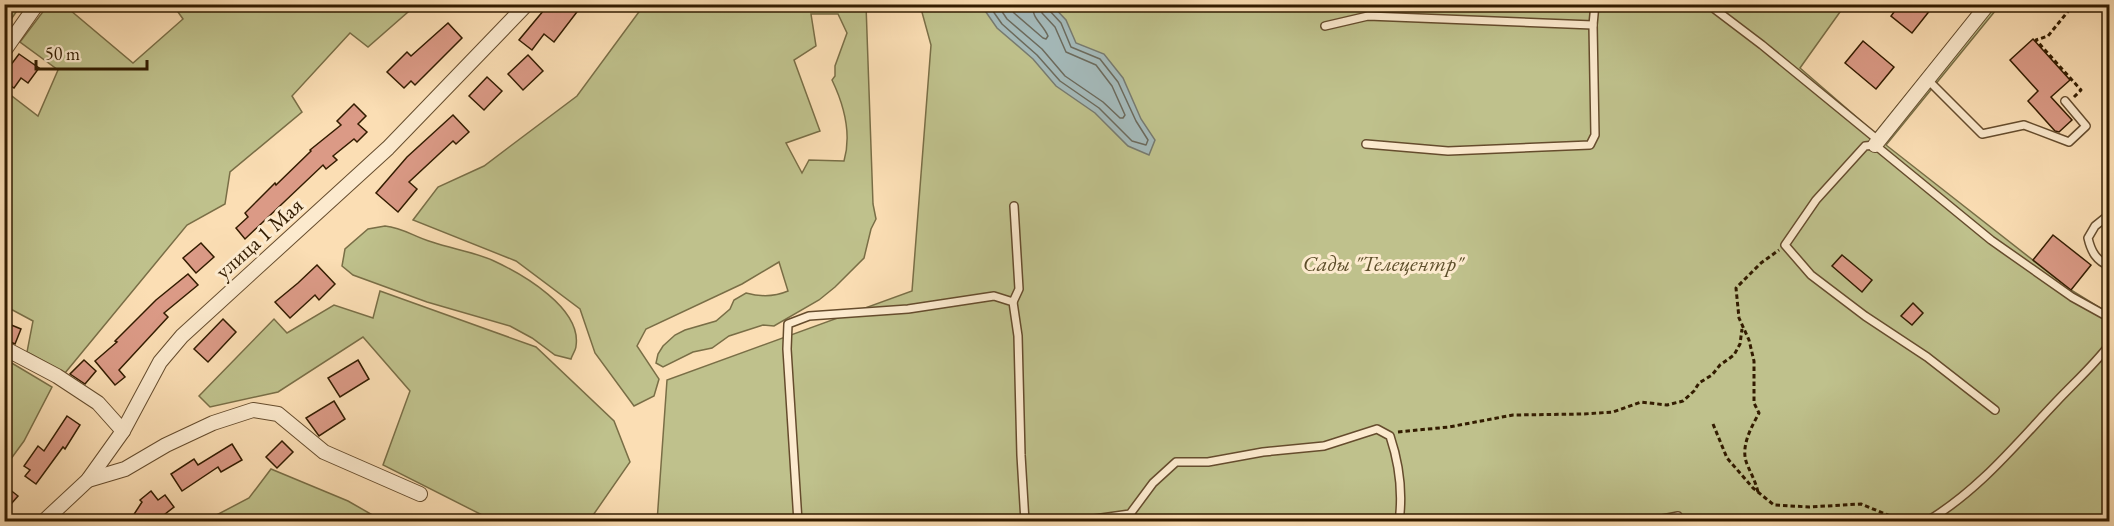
<svg xmlns="http://www.w3.org/2000/svg" width="2114" height="526" viewBox="0 0 2114 526" font-family="'EB Garamond',serif">
  <rect width="100%" height="100%" fill="#fbdeb4"/>
  <filter id="stains"><feTurbulence type="fractalNoise" baseFrequency=".00333" numOctaves="4"/><feColorMatrix values="0 0 0 0 .2 0 0 0 0 .09 0 0 0 0 .02 0 0 0 .5 -.17"/></filter>
  <radialGradient id="worn" r=".72"><stop offset=".6" stop-color="#630" stop-opacity="0"/><stop offset="1" stop-color="#630" stop-opacity=".3"/></radialGradient>
  <g fill="#bfc18c" stroke="#796e46" stroke-width="1.5" fill-rule="evenodd">
    <path d="M4 5 5 4 21 5 12 18 5 14Z"/>
    <path d="M48 5H64L133 63 183 19 173 5H416L368 47 350 33 292 96 302 112 230 172 225 204 187 225 65 373 27 352 33 321 5 306 4 90 38 116 58 70 20 42Z"/>
    <path d="M644 5H866L873 204 876 219 871 229 864 258 835 287 819 300 774 326 763 325 729 336 712 348 693 352 663 367 656 363 658 354 663 346 675 335 685 330 716 321 730 309 734 300 746 293C761 297 774 297 788 291L779 262 742 284 646 329 637 346 659 379 654 396 634 406 595 353 580 309 516 261 413 220 438 187 484 166 577 96ZM811 14H838L847 33 835 66V76L832 80C844 105 852 133 844 161L809 160 802 173 786 143 820 131 794 60 816 46Z"/>
    <path d="M920 5H1845L1800 68 1875 133 1979 5H2000L1886 145 2071 290 2105 311 2109 308V521L657 522 667 380 912 291 931 45Z"/>
    <path d="M385 226C404 228 414 237 432 242 452 249 475 252 494 261 522 274 582 308 576 346 576 350 572 355 571 359L555 355 532 338 510 326 427 302 353 275 342 266 345 249 368 229Z"/>
    <path d="M380 291 536 347 614 421 630 462 589 521H494L383 465 410 391 363 337 278 392 210 407 199 396 274 319 287 333 334 305 373 318Z"/>
    <path d="M5 359 52 387 24 441 5 467Z"/>
    <path d="M271 469 348 501 383 521H205L249 498Z"/>
  </g>
  <path fill="#a4b9b9" stroke="#777a6f" stroke-width="1.5" d="M981 5H1052L1066 20 1076 43 1104 54 1123 78 1141 119 1155 140 1149 155 1128 146 1095 113 1056 86 1033 59 997 28Z"/>
  <g fill="none" stroke-linecap="round" stroke-linejoin="round">
    <g stroke="#6c6a5c" stroke-width="1.5">
      <path d="M988 4 1002 24 1037 55 1060 81 1099 108 1132 141 1146 145 1148 140 1136 121 1118 82 1100 59 1071 47 1061 23 1049 10 1048 4"/>
      <path d="M997 4 1007 19 1042 49 1065 76 1103 102 1120 118H1123L1125 115 1112 86 1096 65 1066 52 1055 27 1042 13 1041 4"/>
      <path d="M1008 4 1014 13 1043 38 1046 39 1048 36C1043 24 1032 19 1032 4"/>
    </g>
  </g>
  <g fill="#db9a86" stroke="#331c00" stroke-width="1.5">
    <path d="M549 4H583L554 42 544 34 532 50 519 40Z"/>
    <path d="M1900 4H1935L1912 33 1891 16Z"/>
    <path d="M448 23 462 38 415 85 411 81 404 88 387 72 407 52 411 56Z"/>
    <path d="M2033 39 2070 80 2051 97 2072 120 2059 132 2055 131 2028 101 2038 91 2010 60Z"/>
    <path d="M1863 41 1894 67 1876 89 1845 63Z"/>
    <path d="M19 54 39 68 28 83 21 78 14 88 4 81V74Z"/>
    <path d="M528 55 543 71 523 90 508 74Z"/>
    <path d="M487 77 502 91 484 110 469 96Z"/>
    <path d="M354 104 366 116 358 124 367 132 357 142 354 139 333 156 337 160 326 169 323 165 245 239 236 228 248 217 245 213 275 183 276 185 311 151 310 150 341 125 337 121Z"/>
    <path d="M453 115 469 132 456 144 453 141 409 182 417 189 398 212 376 193 407 157Z"/>
    <path d="M2053 235 2091 265 2071 290 2033 260Z"/>
    <path d="M201 243 214 257 196 273 183 258Z"/>
    <path d="M1842 255 1872 280 1862 292 1832 266Z"/>
    <path d="M317 265 335 284 319 300 315 295 290 318 275 302 298 283Z"/>
    <path d="M188 274 198 285 164 313 168 317 119 370 125 377 115 385 95 361 117 342 115 341 156 300Z"/>
    <path d="M1913 303 1923 313 1912 325 1901 316Z"/>
    <path d="M223 319 236 332 208 362 194 349Z"/>
    <path d="M4 322 21 329 15 344 4 339Z"/>
    <path d="M84 360 96 371 85 384 70 374Z"/>
    <path d="M358 360 369 379 340 397 328 378Z"/>
    <path d="M334 401 345 419 319 436 306 418Z"/>
    <path d="M67 416 80 425 65 449 63 447 36 484 25 476 30 470 24 466 38 446 44 451Z"/>
    <path d="M282 441 293 452 277 468 266 457Z"/>
    <path d="M232 444 242 460 221 472 218 467 182 491 171 474 194 459 198 465Z"/>
    <path d="M4 485 18 496 4 512Z"/>
    <path d="M151 491 158 500 165 495 174 507 155 522H129L142 502 140 500Z"/>
  </g>
  <g fill="none" stroke-linecap="round" stroke-linejoin="round">
    <defs>
      <g id="lane">
        <path d="M1708 4 1762 45 1878 140"/>
        <path d="M1325 26 1368 16 1593 25"/>
        <path d="M1928 80 1982 134 2024 125 2069 142 2086 126 2065 101"/>
        <path d="M1366 144 1448 151 1590 145 1595 135 1593 25 1595 4"/>
        <path d="M2110 214 2095 226 2088 238C2091 251 2096 261 2110 266"/>
        <path d="M1013 302 1019 289 1014 206"/>
        <path d="M1995 410 1927 357 1865 316 1811 275 1785 245 1816 200 1865 146 1875 145 1991 240 2072 297 2110 318"/>
        <path d="M1929 520C1980 489 2016 444 2057 401 2075 382 2094 365 2110 344"/>
        <path d="M798 522 787 349 788 324 809 316 908 309 994 296 1013 302 1018 336 1021 455 1025 522"/>
        <path d="M1073 522 1130 514 1153 483 1176 462H1208L1263 452 1324 446 1377 429 1390 436C1399 463 1403 493 1399 522"/>
        <path d="M1647 522 1678 516"/>
      </g>
      <g id="street">
        <path d="M4 51 37 4"/>
        <path d="M1875 145 1988 4"/>
        <path d="M4 348 57 376 98 403 123 431"/>
        <path d="M88 480 125 469 166 445 213 423 253 410 278 414 324 452 420 494"/>
        <path d="M43 522 88 480 123 431 160 362 182 336 388 148 527 4"/>
      </g>
    </defs>
    <use href="#lane" stroke="#654c2d" stroke-width="10"/>
    <use href="#street" stroke="#654c2d" stroke-width="16"/>
    <g stroke="#331c00" stroke-width="3" stroke-dasharray="4.5 3" stroke-linecap="butt">
      <path d="M2074 97 2081 90 2036 40 2048 36 2074 4"/>
      <path d="M1713 424 1727 458 1753 488 1774 505 1809 507 1861 504 1895 518 1921 520"/>
      <path d="M1398 432 1449 427 1513 415 1583 414 1613 412 1641 402 1667 405 1683 401 1694 391 1699 383 1712 375 1720 365 1734 355 1740 344 1742 329"/>
      <path d="M1758 492C1755 480 1751 474 1747 464 1740 447 1751 428 1759 413L1754 403V361L1749 340 1739 318 1736 288 1761 263 1779 250"/>
    </g>
    <use href="#lane" stroke="#fceace" stroke-width="7"/>
    <use href="#street" stroke="#fceace" stroke-width="14"/>
  </g>
  <g text-anchor="middle" dominant-baseline="central" stroke-width="6" stroke-linejoin="round" paint-order="stroke">
    <g font-size="22" fill="#331c00" stroke="#fceace">
      <text transform="translate(259 238) rotate(-42)">улица 1 Мая</text>
    </g>
    <g font-size="22" font-style="italic" fill="#5d4e2a" stroke="#fceace">
      <text x="1383" y="263">Сады "Телецентр"</text>
    </g>
  </g>
  <rect width="2114" height="526" fill="none" stroke="#fbdeb4" stroke-width="24"/>
  <rect x="6" y="6" width="2102" height="514" fill="none" stroke="#331c00" stroke-width="3"/>
  <rect x="12" y="12" width="2090" height="502" fill="none" stroke="#331c00" stroke-width="1.5"/>
  <path d="M36 60v9h111v-9" fill="none" stroke="#331c00" stroke-width="3"/>
  <text x="45" y="60" font-size="18" fill="#331c00" stroke="#fceace" stroke-width="4.5" paint-order="stroke">50 m</text>
  <rect width="100%" height="100%" filter="url(#stains)"/>
  <rect width="100%" height="100%" fill="url(#worn)"/>
</svg>
